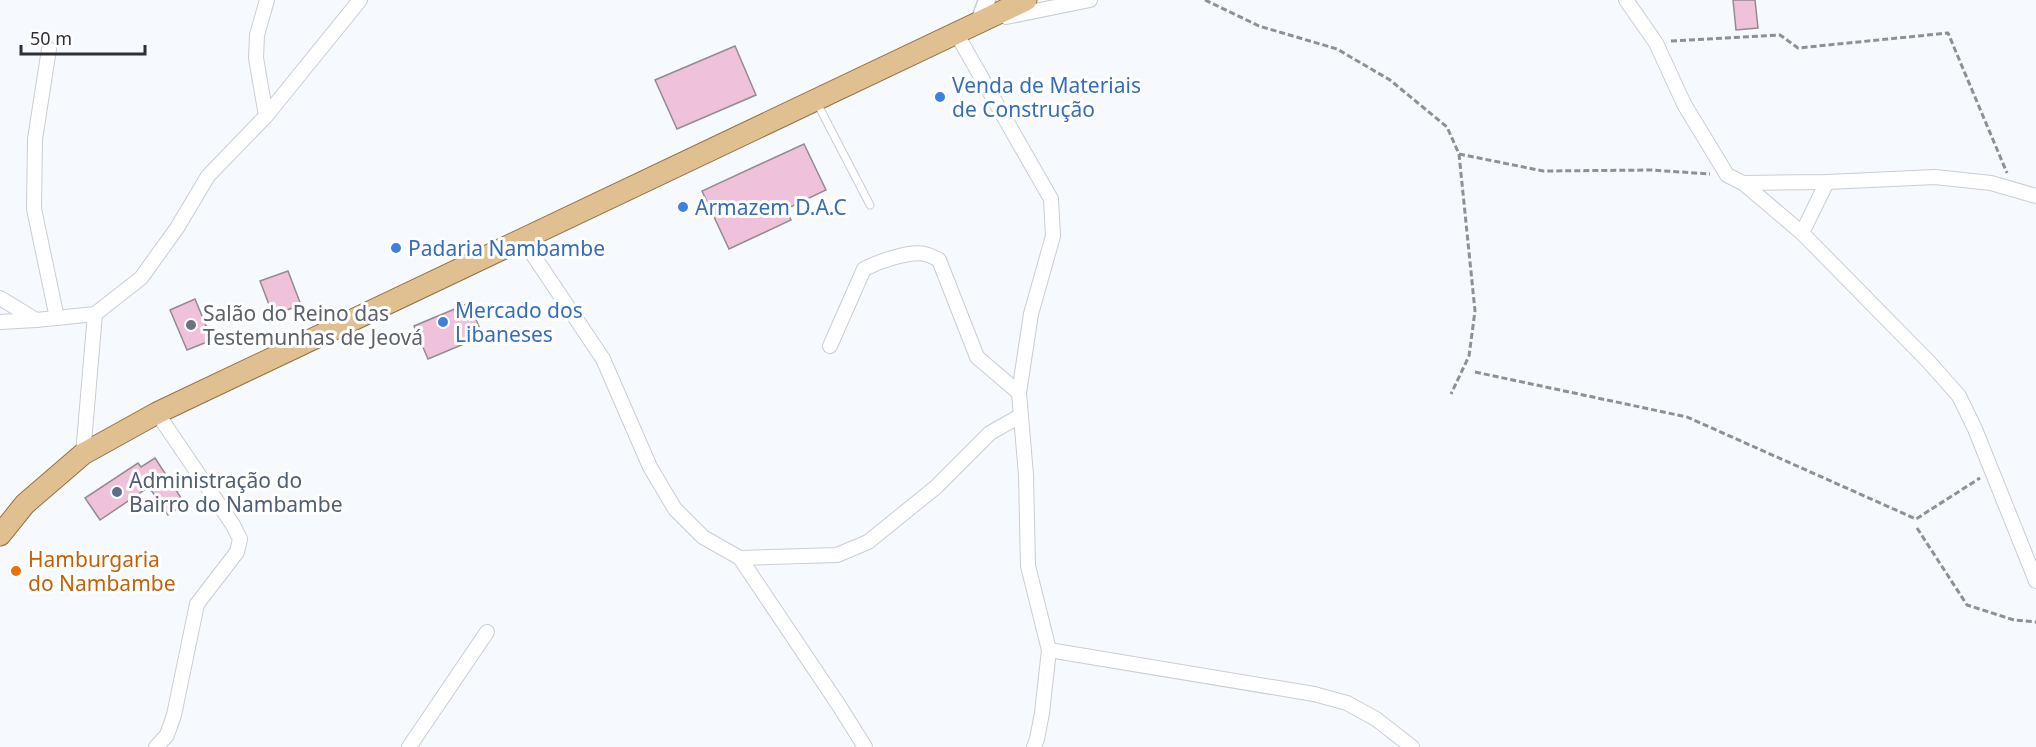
<svg xmlns="http://www.w3.org/2000/svg" width="2036" height="747" viewBox="0 0 2036 747" font-family="'Noto Sans',sans-serif">
  <rect width="100%" height="100%" fill="#f6fafe"/>
  <g fill="#f0c1db" stroke="#938b8f" stroke-width="1.5">
    <path d="M1733 0H1755L1758 28 1736 30Z"/>
    <path d="M735 46 756 95 677 129 655 80Z"/>
    <path d="M804 144 826 190 786 209 791 220 729 249 702 191Z"/>
    <path d="M288 271 301 305 273 315 260 281Z"/>
    <path d="M195 299 212 340 187 350 170 310Z"/>
    <path d="M469 303 483 336 428 359 414 326Z"/>
    <path d="M155 458 185 504 168 515 149 487 100 520 85 498 138 463 141 467Z"/>
  </g>
  <g fill="none" stroke-linecap="round" stroke-linejoin="round">
    <defs>
      <path id="service" d="M817 103 870 205"/>
      <g id="minor">
        <path d="M1626 0 1656 43 1684 104 1727 175 1743 183 1802 233 1928 361 1959 396 1975 429 2036 581"/>
        <path d="M1006 17 1090 0"/>
        <path d="M956 33 1051 199 1053 236 1031 314 1019 393 1026 475 1028 566 1049 650 1042 713 1037 739 1034 747"/>
        <path d="M49 49 35 139 34 209 57 318"/>
        <path d="M266 116 256 58 257 35 267 0"/>
        <path d="M1743 183 1827 182 1935 177 1991 183 2036 196"/>
        <path d="M1802 233 1827 182"/>
        <path d="M523 240 603 359 650 467 675 509 703 537 740 558 838 704 865 747"/>
        <path d="M0 298 36 320"/>
        <path d="M0 322 36 320 95 314 141 278 177 228 208 176 266 116 360 0"/>
        <path d="M830 346 864 269C878 262 910 250 925 254 930 255 935 258 939 260L977 357 1019 393"/>
        <path d="M83 454 95 314"/>
        <path d="M740 558 837 555 868 542 936 487 990 433 1020 416"/>
        <path d="M1049 650 1314 694 1347 703 1376 719 1412 747"/>
        <path d="M156 747 167 735 174 715 197 604 237 552 240 539 233 525 157 413"/>
        <path d="M409 747 487 632"/>
      </g>
      <path id="tertiary" d="M979 22 987 0"/>
      <path id="primary" d="M0 535 25 504 83 454 157 413 1026 0"/>
    </defs>
    <use href="#service" stroke="#c8ced4" stroke-width="9"/>
    <use href="#minor" stroke="#c8ced4" stroke-width="16"/>
    <use href="#tertiary" stroke="#c8ced4" stroke-width="19"/>
    <use href="#primary" stroke="#957241" stroke-width="23"/>
    <g stroke="#8d9094" stroke-width="3" stroke-dasharray="6 3" stroke-linecap="butt">
      <path d="M1205 0 1259 26 1337 49 1390 80 1447 127 1459 154 1475 311 1469 356 1451 394"/>
      <path d="M1671 41 1780 35 1798 48 1948 33 2007 173"/>
      <path d="M1459 154 1543 171 1651 170 1710 174"/>
      <path d="M1475 372 1687 417 1916 519 1980 478"/>
      <path d="M1917 528 1967 605 2014 620 2036 622"/>
    </g>
    <use href="#service" stroke="#fff" stroke-width="7"/>
    <use href="#minor" stroke="#fff" stroke-width="14"/>
    <use href="#tertiary" stroke="#fff" stroke-width="16"/>
    <use href="#primary" stroke="#e0c091" stroke-width="21"/>
  </g>
  <g fill="#3f7fe0" stroke="#fff" stroke-width="2">
    <circle cx="940" cy="97" r="6"/>
    <circle cx="683" cy="207" r="6"/>
    <circle cx="396" cy="248" r="6"/>
    <circle cx="443" cy="322" r="6"/>
  </g>
  <circle fill="#6b7280" stroke="#fff" stroke-width="2" cx="191" cy="325" r="6"/>
  <circle fill="#5c6f8a" stroke="#fff" stroke-width="2" cx="117" cy="492" r="6"/>
  <circle fill="#e8710a" stroke="#fff" stroke-width="2" cx="16" cy="571" r="6"/>
  <g text-anchor="middle" dominant-baseline="central" stroke-width="6" stroke-linejoin="round" paint-order="stroke">
    <g font-size="21" fill="#366cbe" stroke="#fff" text-anchor="start">
      <text x="952" y="85">Venda de Materiais<tspan x="952" dy="24">de Construção</tspan></text>
      <text x="695" y="207">Armazem D.A.C</text>
      <text x="408" y="248">Padaria Nambambe</text>
      <text x="455" y="310">Mercado dos<tspan x="455" dy="24">Libaneses</tspan></text>
    </g>
    <g font-size="21" fill="#5b616d" stroke="#fff" text-anchor="start">
      <text x="203" y="313">Salão do Reino das<tspan x="203" dy="24">Testemunhas de Jeová</tspan></text>
    </g>
    <g font-size="21" fill="#4e5e75" stroke="#fff" text-anchor="start">
      <text x="129" y="480">Administração do<tspan x="129" dy="24">Bairro do Nambambe</tspan></text>
    </g>
    <g font-size="21" fill="#c56008" stroke="#fff" text-anchor="start">
      <text x="28" y="559">Hamburgaria<tspan x="28" dy="24">do Nambambe</tspan></text>
    </g>
  </g>
  <path d="M21 45v9h124v-9" fill="none" stroke="#2e3033" stroke-width="3"/>
  <text x="30" y="45" font-size="18" fill="#2e3033" stroke="#ffffff" stroke-width="4.5" paint-order="stroke">50 m</text>
</svg>
